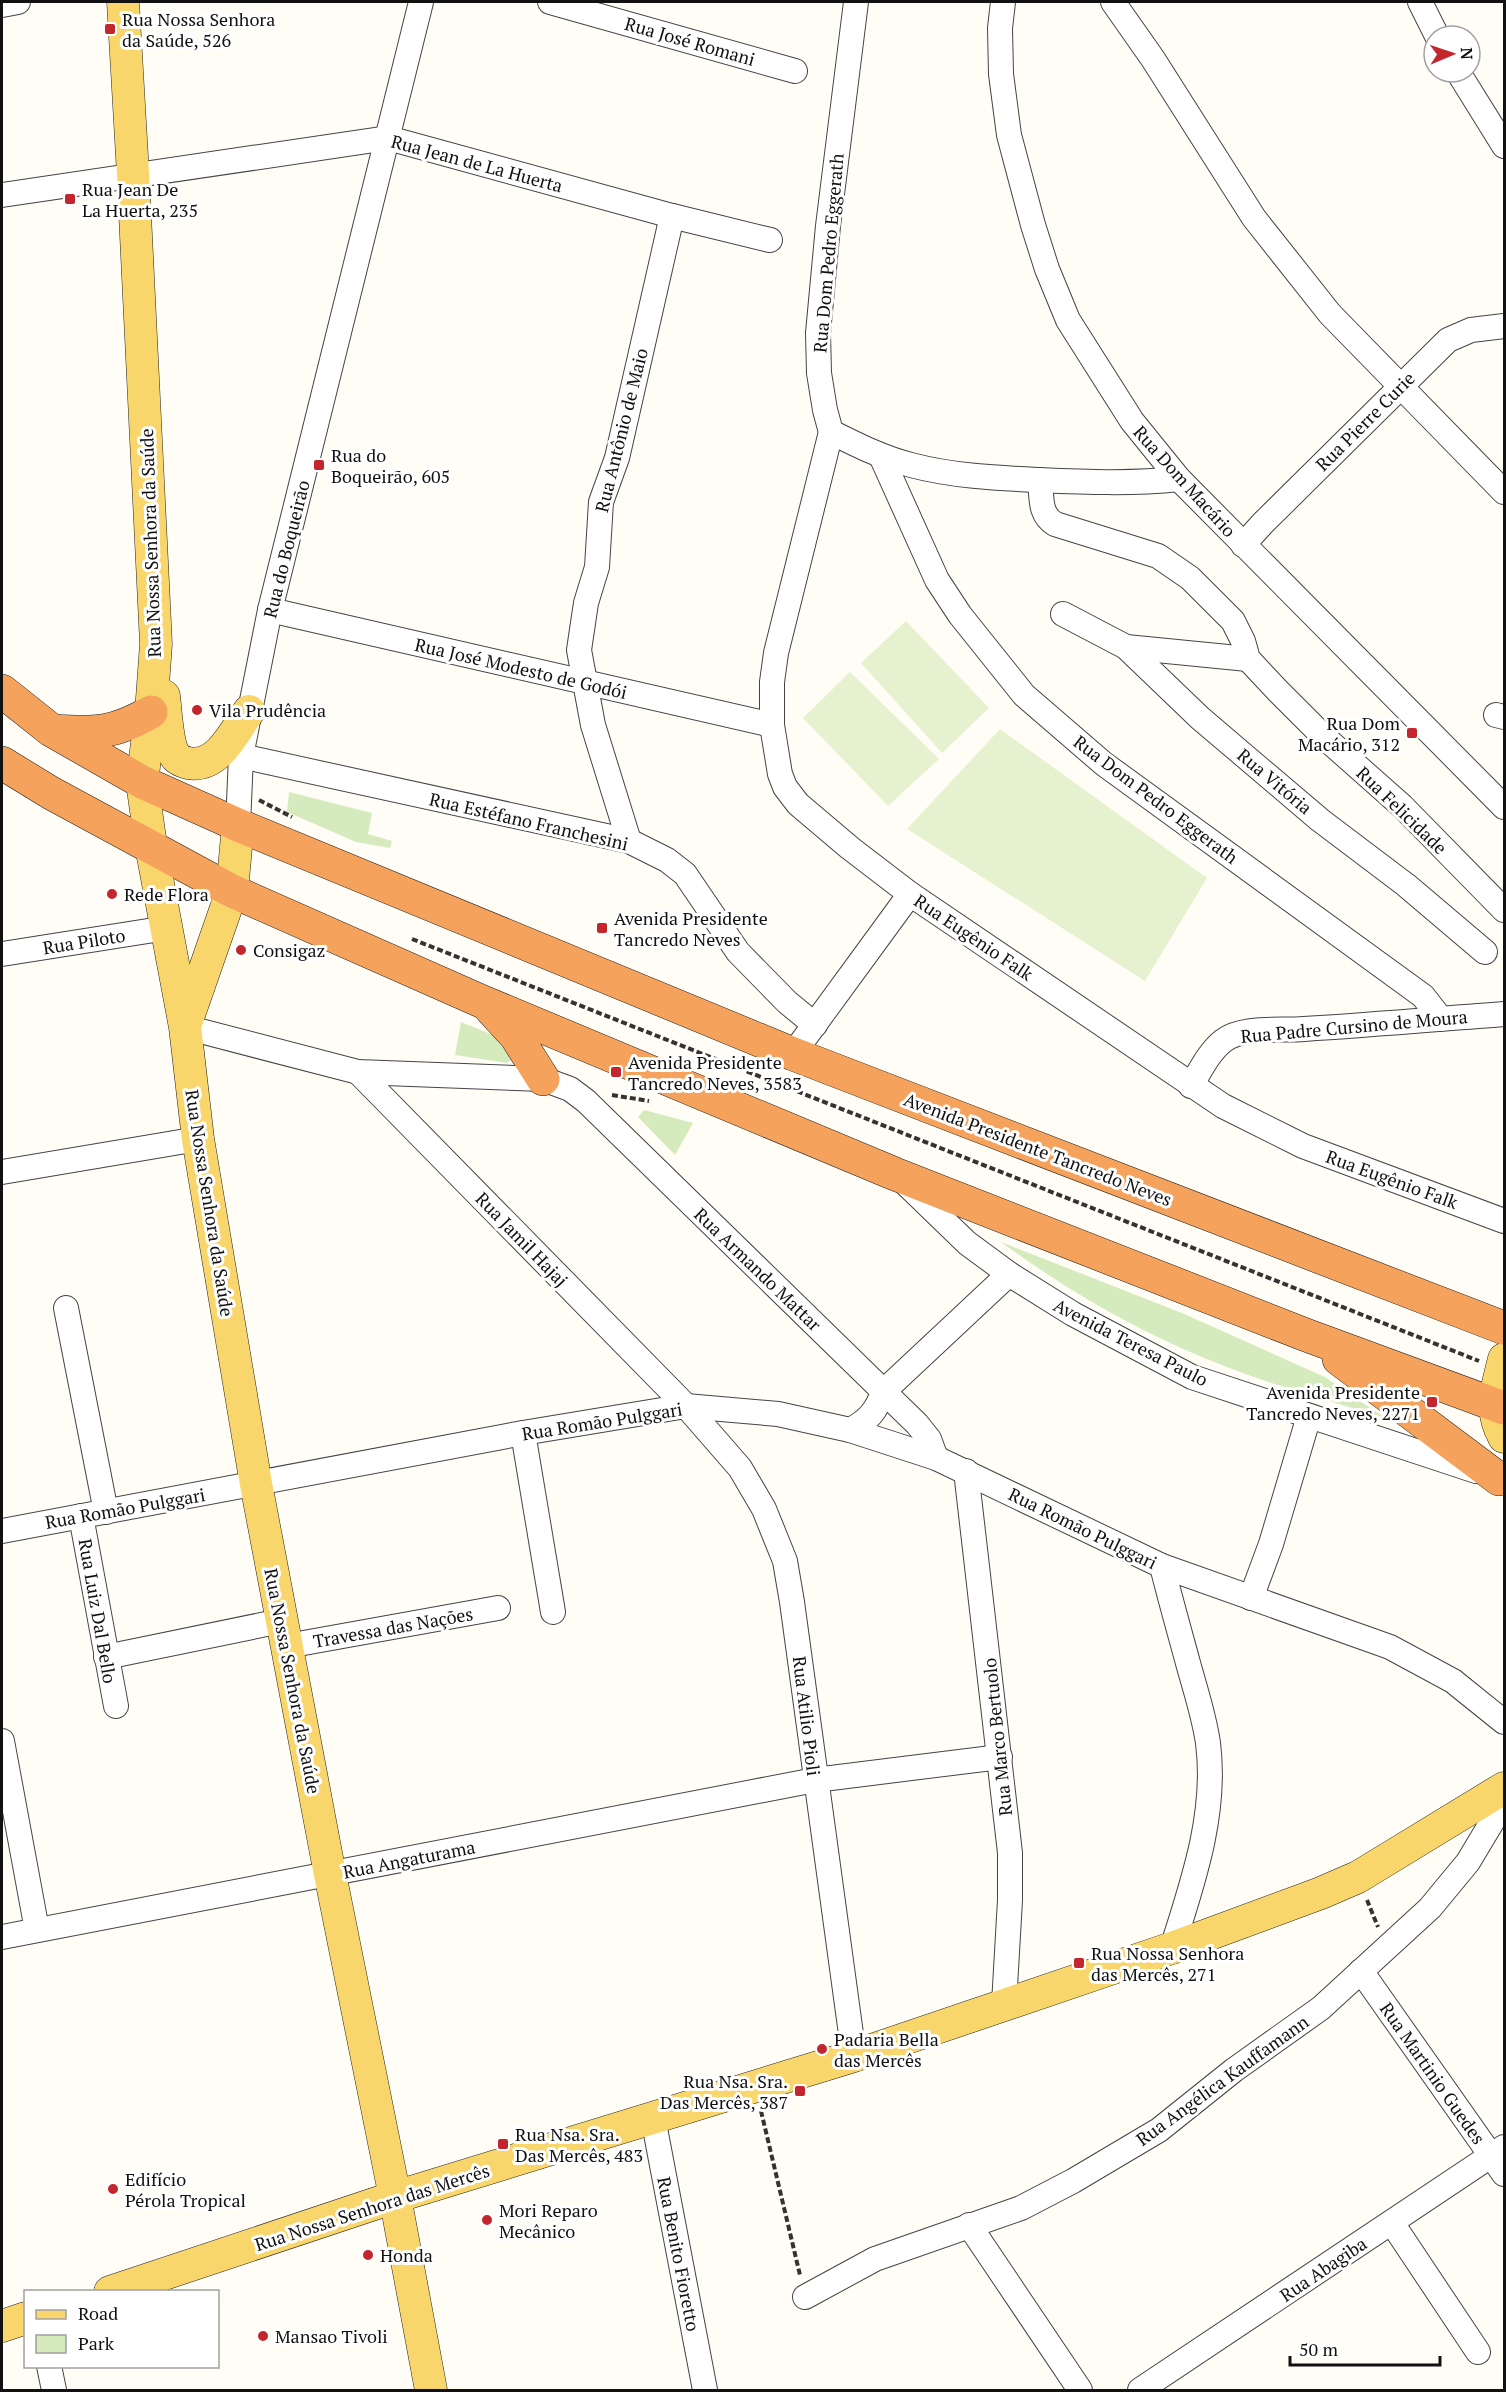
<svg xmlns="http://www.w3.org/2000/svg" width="1506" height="2392" viewBox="0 0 1506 2392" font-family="'PT Serif',serif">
  <rect width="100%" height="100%" fill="#fffdf5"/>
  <g fill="#d5ebbd">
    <path d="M289 792 372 813 368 834 392 841 390 848 356 842 287 812Z"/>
    <path d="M461 1022 508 1041 512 1059 507 1063 455 1055Z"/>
    <path d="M644 1110 693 1123 675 1155 638 1117Z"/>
    <path d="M1001 1242 1182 1313 1325 1377 1385 1418C1334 1402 1282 1388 1232 1369 1149 1338 1072 1294 1001 1242Z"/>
  </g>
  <g fill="#e6f2cf">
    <path d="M906 621 989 708 942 753 861 663Z"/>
    <path d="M850 672 939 759 888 806 803 718Z"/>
    <path d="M1000 729 1207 878 1145 981 907 829Z"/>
  </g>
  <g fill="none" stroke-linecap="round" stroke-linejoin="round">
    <defs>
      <g id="minor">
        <path d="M550 2 795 71"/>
        <path d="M856 2 828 226 818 333 819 373 825 410 831 432C857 445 883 458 911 465 952 476 996 478 1038 480 1085 482 1132 484 1179 479"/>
        <path d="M1003 2 1000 28 1001 74 1009 135 1033 225 1047 269 1068 320 1132 421 1179 479 1504 807"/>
        <path d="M1113 2 1153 59 1254 218 1330 314 1504 492"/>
        <path d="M1420 2 1437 36"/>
        <path d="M2 5 18 2"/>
        <path d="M1458 72 1504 146"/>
        <path d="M2 195 388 138 672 216 770 240"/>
        <path d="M831 432 776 653 772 682V725L780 774 785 787 798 804 850 848 910 894 1223 1106 1303 1146 1504 1221"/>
        <path d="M881 456 937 580 960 615 1024 695 1104 764 1423 996 1441 1019"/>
        <path d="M1040 480C1042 498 1039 514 1055 524L1158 556 1190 578 1233 621 1243 641 1248 659 1278 691 1323 736 1402 806 1504 910"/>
        <path d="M1243 545 1263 523 1448 340 1471 330 1504 326"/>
        <path d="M270 610 772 725"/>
        <path d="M1063 614 1126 647 1200 718 1320 820 1406 885 1485 952"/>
        <path d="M1126 647 1248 659"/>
        <path d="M1496 715 1504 717"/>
        <path d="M241 756 629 841 667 860 685 874 738 952 787 1002 815 1025"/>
        <path d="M238 825 241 756 270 610 421 2"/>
        <path d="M629 841 593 725 579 650 586 603 597 567 601 502 617 458 672 216"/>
        <path d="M2 954 167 928"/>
        <path d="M185 1027 358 1072 543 1079 570 1089 586 1101 917 1424 929 1439 936 1458"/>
        <path d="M793 1054 910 894"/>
        <path d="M358 1072 686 1406 740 1468 764 1509 785 1561 792 1602 854 2056"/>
        <path d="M1191 1086C1200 1071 1209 1052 1223 1041 1242 1026 1281 1031 1304 1029 1370 1025 1438 1019 1504 1014"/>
        <path d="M2 1172 198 1139"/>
        <path d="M904 1182 967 1243 1009 1274 1073 1314 1192 1377 1476 1471"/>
        <path d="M66 1308 106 1512"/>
        <path d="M850 1430C868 1421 877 1410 883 1392L1009 1274"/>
        <path d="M523 1433 553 1612"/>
        <path d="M966 1471 1010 1853V1900L1004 2004"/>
        <path d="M81 1516 116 1706"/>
        <path d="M2 1531 523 1433 686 1406 778 1414 850 1430 936 1458 1162 1566 1390 1647 1453 1681 1504 1722"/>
        <path d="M1162 1566C1170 1598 1179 1630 1188 1663 1195 1689 1204 1715 1208 1743 1217 1813 1193 1882 1172 1948"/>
        <path d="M1251 1598 1271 1544 1309 1416"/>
        <path d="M287 1646 498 1608"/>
        <path d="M106 1657 281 1621"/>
        <path d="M2 1741 37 1930"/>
        <path d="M2 1937 815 1780 1000 1757"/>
        <path d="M1361 1971 1504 2174"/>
        <path d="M653 2118 705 2390"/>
        <path d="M1392 2223 1478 2352"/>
        <path d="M969 2225 1080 2390"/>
        <path d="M805 2297 875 2259 1021 2208 1073 2181 1159 2130 1234 2070 1321 2008 1430 1908 1468 1862 1504 1802"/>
        <path d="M49 2366 54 2390"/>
        <path d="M1140 2390 1504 2147"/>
      </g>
      <g id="major">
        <path d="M123 2 133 174 156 644 151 712 142 782 151 846 185 1027 198 1139 256 1484 330 1874 395 2197 431 2390"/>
        <path d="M164 696C166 711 167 746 176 757 179 760 184 762 188 763 218 769 234 732 249 711"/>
        <path d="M186 1023 232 891 238 825"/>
        <path d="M1504 1359C1497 1389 1488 1408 1504 1437"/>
        <path d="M110 2292 395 2197 854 2056 1172 1948 1321 1893 1358 1877 1504 1788"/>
        <path d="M2 2326 26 2318"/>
      </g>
      <g id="highway">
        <path d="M2 691 51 730 142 782 238 825 793 1054 1504 1328"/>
        <path d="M55 731C96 734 115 733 151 712"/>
        <path d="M2 763 51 793 232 891 483 1002 895 1174 1306 1335 1504 1408"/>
        <path d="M491 1009 516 1036 543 1079"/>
        <path d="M1339 1359 1499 1479"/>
      </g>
    </defs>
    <use href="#minor" stroke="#444" stroke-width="26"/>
    <use href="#major" stroke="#222" stroke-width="33"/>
    <use href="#highway" stroke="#222" stroke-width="34"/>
    <g stroke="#333" stroke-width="4" stroke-dasharray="6 3" stroke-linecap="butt">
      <path d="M259 800 292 817"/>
      <path d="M412 939 1479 1361"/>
      <path d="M612 1095 649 1101"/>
      <path d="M1367 1900 1378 1927"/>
      <path d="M761 2111 800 2275"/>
    </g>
    <use href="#minor" stroke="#fff" stroke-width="24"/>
    <use href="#major" stroke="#f9d66b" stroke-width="32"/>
    <use href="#highway" stroke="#f5a25d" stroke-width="33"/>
  </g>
  <g fill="#c4262e" stroke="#fff" stroke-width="2">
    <rect x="104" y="23" width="12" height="12" rx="3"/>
    <rect x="64" y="193" width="12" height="12" rx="3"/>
    <rect x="313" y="459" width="12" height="12" rx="3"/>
    <circle cx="197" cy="710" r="6"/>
    <rect x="1406" y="727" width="12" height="12" rx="3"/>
    <circle cx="112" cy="894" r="6"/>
    <rect x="596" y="922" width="12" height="12" rx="3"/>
    <circle cx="241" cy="950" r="6"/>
    <rect x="610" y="1066" width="12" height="12" rx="3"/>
    <rect x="1426" y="1396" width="12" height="12" rx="3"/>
    <rect x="1073" y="1957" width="12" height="12" rx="3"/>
    <circle cx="822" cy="2049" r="6"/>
    <rect x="794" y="2085" width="12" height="12" rx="3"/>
    <rect x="497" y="2138" width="12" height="12" rx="3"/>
    <circle cx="113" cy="2189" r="6"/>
    <circle cx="487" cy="2220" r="6"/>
    <circle cx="368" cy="2255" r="6"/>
    <circle cx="263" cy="2336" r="6"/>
  </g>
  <g text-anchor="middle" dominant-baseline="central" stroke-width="6" stroke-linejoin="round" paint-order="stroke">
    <g font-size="18" fill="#111" stroke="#fff" text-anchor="start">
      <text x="122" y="19">Rua Nossa Senhora<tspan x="122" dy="21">da Saúde, 526</tspan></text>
      <text x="82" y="189">Rua Jean De<tspan x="82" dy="21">La Huerta, 235</tspan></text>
      <text x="331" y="455">Rua do<tspan x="331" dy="21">Boqueirão, 605</tspan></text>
      <text x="209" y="710">Vila Prudência</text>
      <text x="1400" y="723" text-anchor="end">Rua Dom<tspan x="1400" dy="21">Macário, 312</tspan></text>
      <text x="124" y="894">Rede Flora</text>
      <text x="614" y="918">Avenida Presidente<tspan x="614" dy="21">Tancredo Neves</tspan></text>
      <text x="253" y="950">Consigaz</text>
      <text x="628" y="1062">Avenida Presidente<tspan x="628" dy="21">Tancredo Neves, 3583</tspan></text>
      <text x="1420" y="1392" text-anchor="end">Avenida Presidente<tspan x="1420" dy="21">Tancredo Neves, 2271</tspan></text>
      <text x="1091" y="1953">Rua Nossa Senhora<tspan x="1091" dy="21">das Mercês, 271</tspan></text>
      <text x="834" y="2039">Padaria Bella<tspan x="834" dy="21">das Mercês</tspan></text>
      <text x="788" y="2081" text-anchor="end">Rua Nsa. Sra.<tspan x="788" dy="21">Das Mercês, 387</tspan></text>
      <text x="515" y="2134">Rua Nsa. Sra.<tspan x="515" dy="21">Das Mercês, 483</tspan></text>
      <text x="125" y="2179">Edifício<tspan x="125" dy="21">Pérola Tropical</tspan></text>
      <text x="499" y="2210">Mori Reparo<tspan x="499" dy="21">Mecânico</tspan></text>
      <text x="380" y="2255">Honda</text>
      <text x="275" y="2336">Mansao Tivoli</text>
    </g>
    <g font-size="18" fill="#111" stroke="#fff">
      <text transform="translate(690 41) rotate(16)">Rua José Romani</text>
      <text transform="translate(477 163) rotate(15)">Rua Jean de La Huerta</text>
      <text transform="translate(828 253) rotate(-85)">Rua Dom Pedro Eggerath</text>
      <text transform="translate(1365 421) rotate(-45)">Rua Pierre Curie</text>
      <text transform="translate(621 430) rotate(-76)">Rua Antônio de Maio</text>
      <text transform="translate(1185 481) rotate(48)">Rua Dom Macário</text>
      <text transform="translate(150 543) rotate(-92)">Rua Nossa Senhora da Saúde</text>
      <text transform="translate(286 549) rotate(-76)">Rua do Boqueirão</text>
      <text transform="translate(521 668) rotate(13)">Rua José Modesto de Godói</text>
      <text transform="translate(1275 781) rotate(40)">Rua Vitória</text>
      <text transform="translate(1156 799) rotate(37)">Rua Dom Pedro Eggerath</text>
      <text transform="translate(1402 810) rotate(44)">Rua Felicidade</text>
      <text transform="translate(529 821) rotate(13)">Rua Estéfano Franchesini</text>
      <text transform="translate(974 937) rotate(34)">Rua Eugênio Falk</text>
      <text transform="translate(84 941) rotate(-9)">Rua Piloto</text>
      <text transform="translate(1354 1026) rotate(-5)">Rua Padre Cursino de Moura</text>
      <text transform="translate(1038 1149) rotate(21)">Avenida Presidente Tancredo Neves</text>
      <text transform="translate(1392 1179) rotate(20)">Rua Eugênio Falk</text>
      <text transform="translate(210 1203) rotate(81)">Rua Nossa Senhora da Saúde</text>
      <text transform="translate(522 1239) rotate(46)">Rua Jamil Hajaj</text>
      <text transform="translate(758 1269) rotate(44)">Rua Armando Mattar</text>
      <text transform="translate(1131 1342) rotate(27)">Avenida Teresa Paulo</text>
      <text transform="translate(602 1421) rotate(-9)">Rua Romão Pulggari</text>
      <text transform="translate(125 1508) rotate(-10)">Rua Romão Pulggari</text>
      <text transform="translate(1083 1528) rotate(26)">Rua Romão Pulggari</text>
      <text transform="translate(98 1611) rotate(80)">Rua Luiz Dal Bello</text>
      <text transform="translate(393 1627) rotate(-10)">Travessa das Nações</text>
      <text transform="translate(293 1681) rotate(79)">Rua Nossa Senhora da Saúde</text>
      <text transform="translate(807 1716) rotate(83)">Rua Atilio Pioli</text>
      <text transform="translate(997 1737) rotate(-96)">Rua Marco Bertuolo</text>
      <text transform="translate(409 1859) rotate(-11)">Rua Angaturama</text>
      <text transform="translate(1433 2073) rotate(55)">Rua Martinio Guedes</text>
      <text transform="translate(1222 2080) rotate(-36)">Rua Angélica Kauffamann</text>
      <text transform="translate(372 2207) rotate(-18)">Rua Nossa Senhora das Mercês</text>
      <text transform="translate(679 2254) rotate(79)">Rua Benito Fioretto</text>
      <text transform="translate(1323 2269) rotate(-34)">Rua Abagiba</text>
    </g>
  </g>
  <rect width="1506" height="2392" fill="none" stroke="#111111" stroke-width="6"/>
  <rect x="24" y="2290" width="195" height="78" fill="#ffffff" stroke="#a0a0a0" stroke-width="1.5"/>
  <rect x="36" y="2310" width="30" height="9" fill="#f9d66b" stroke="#a0a0a0" stroke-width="1.5"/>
  <text x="78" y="2320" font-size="18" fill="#111111">Road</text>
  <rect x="36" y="2335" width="30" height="18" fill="#d5ebbd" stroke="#a0a0a0" stroke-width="1.5"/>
  <text x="78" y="2350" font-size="18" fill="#111111">Park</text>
  <g transform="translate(1452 54) rotate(88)"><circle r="28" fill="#ffffff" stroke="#a0a0a0" stroke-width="1.5"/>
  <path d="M0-4.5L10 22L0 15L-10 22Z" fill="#c4262e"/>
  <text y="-9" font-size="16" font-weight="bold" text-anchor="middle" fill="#111111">N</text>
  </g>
  <path d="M1290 2356v9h150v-9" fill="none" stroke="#111111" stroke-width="3"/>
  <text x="1299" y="2356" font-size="18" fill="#111111" stroke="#ffffff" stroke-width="4.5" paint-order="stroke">50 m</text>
</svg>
